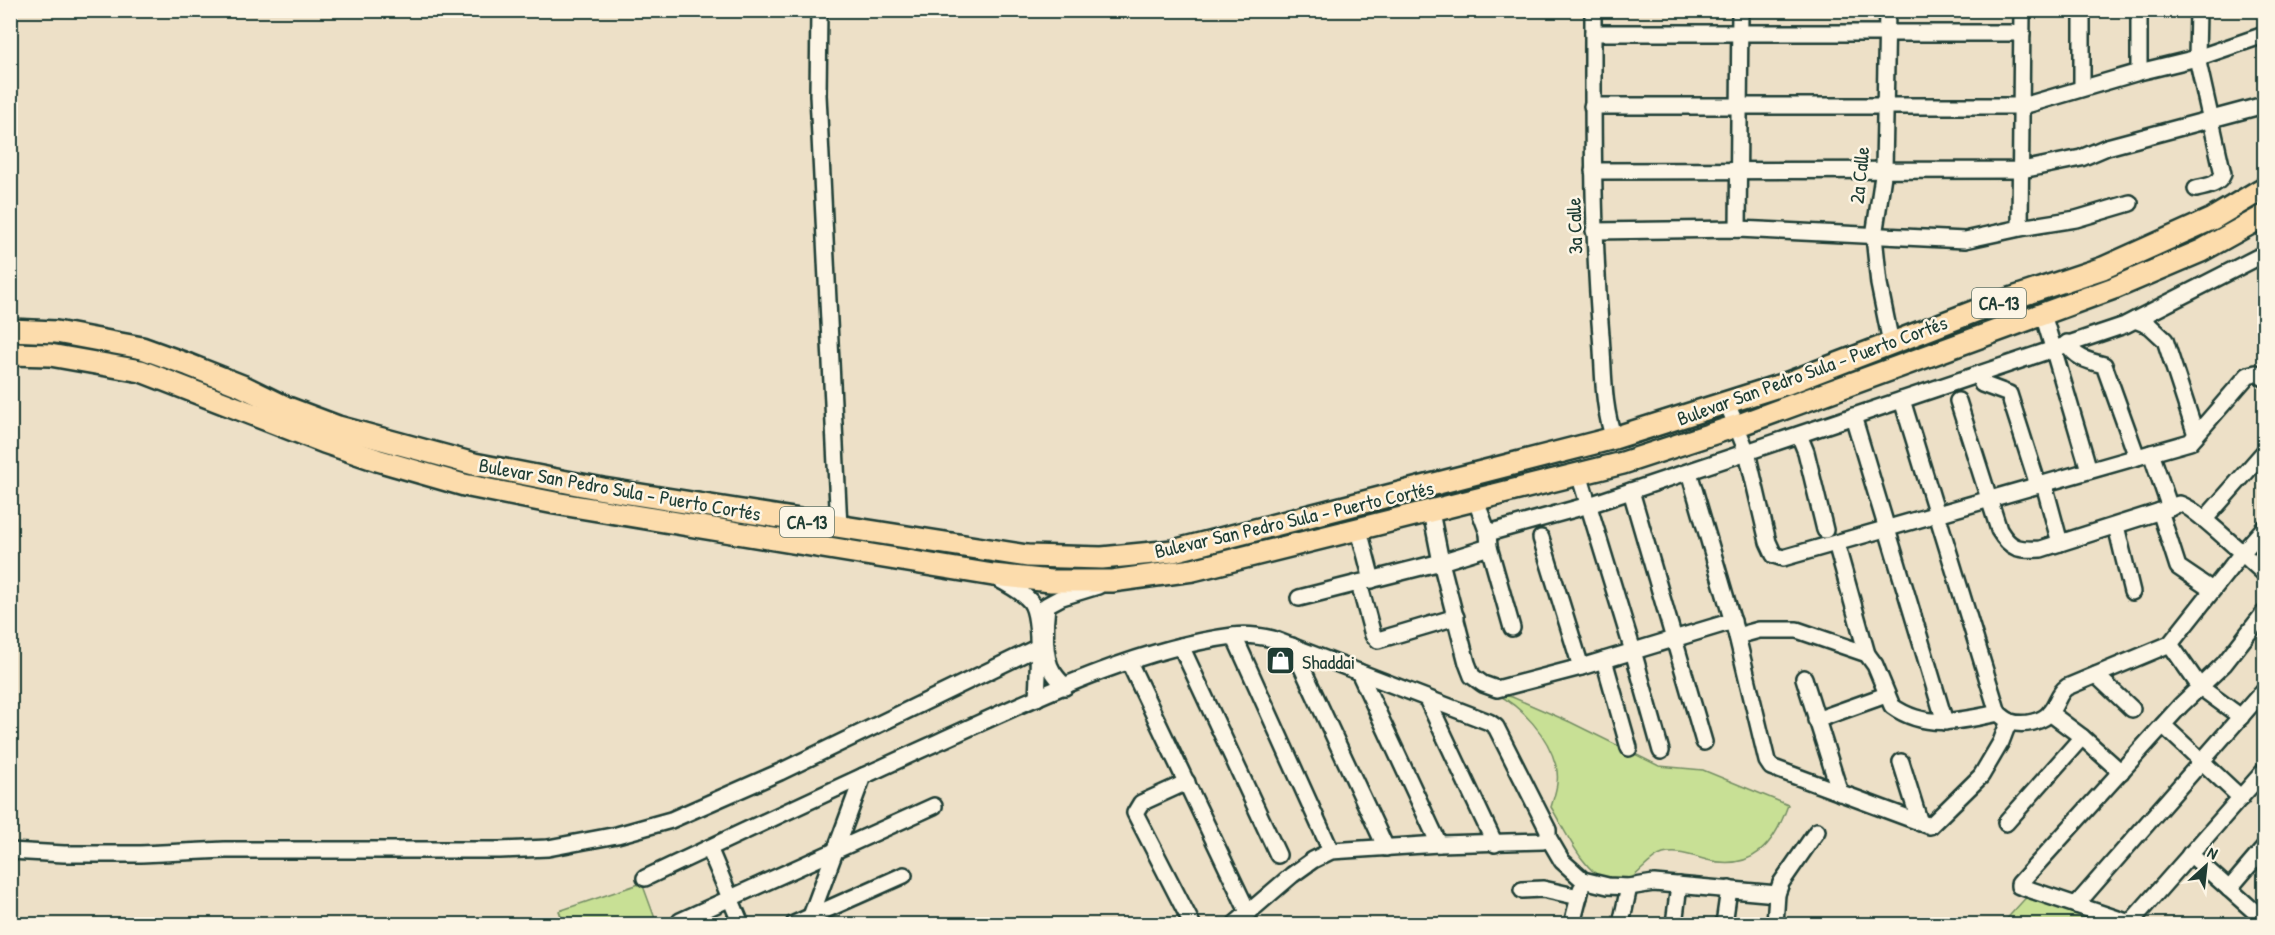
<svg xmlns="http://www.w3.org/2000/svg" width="2275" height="935" viewBox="0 0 2275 935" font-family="'Patrick Hand',sans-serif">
  <rect width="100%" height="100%" fill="#ede0c7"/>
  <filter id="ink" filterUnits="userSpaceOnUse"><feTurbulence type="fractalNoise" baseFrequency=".0167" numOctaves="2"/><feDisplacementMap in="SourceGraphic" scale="12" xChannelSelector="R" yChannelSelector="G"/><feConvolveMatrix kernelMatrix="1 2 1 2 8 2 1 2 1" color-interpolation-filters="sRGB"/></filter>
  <g filter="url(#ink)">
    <g fill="#c8e095" stroke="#748e64" stroke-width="1.5">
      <path d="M1495 693 1512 697 1570 722 1659 766 1703 770 1788 805C1774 845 1753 871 1707 860 1693 856 1678 850 1663 854 1643 860 1632 891 1609 882 1583 872 1565 830 1551 807 1555 794 1560 780 1556 766 1548 735 1522 707 1495 693Z"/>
      <path d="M642 883 657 924H564L559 911Z"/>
      <path d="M2031 892 2122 924H2002Z"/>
    </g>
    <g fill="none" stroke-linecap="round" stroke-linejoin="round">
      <defs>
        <g id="minor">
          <path d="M819 10 818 95 839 527"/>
          <path d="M1593 10C1593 119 1592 227 1601 335 1604 370 1602 405 1614 438"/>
          <path d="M1887 10 1884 169 1874 236 1879 284 1891 343"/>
          <path d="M2082 10V88"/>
          <path d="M1593 33H2022"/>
          <path d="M2139 72V10"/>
          <path d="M1592 106H2023L2139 72 2197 58 2264 35"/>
          <path d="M1593 171 2022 170 2081 158 2107 147 2264 105"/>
          <path d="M2196 189C2207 186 2218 186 2223 174L2197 58 2198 10"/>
          <path d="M2020 228 2022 10"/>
          <path d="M1738 229 1740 10"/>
          <path d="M1594 231 1738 229 1965 240 2020 228 2076 219 2130 203"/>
          <path d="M2043 314 2089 470"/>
          <path d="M2135 320 2150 326 2165 340 2196 435"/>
          <path d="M2067 343C2075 358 2088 361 2104 365L2137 457"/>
          <path d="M1979 374 1982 384 2009 394 2038 485"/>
          <path d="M1902 400 1998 713"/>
          <path d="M1958 401 1999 530C2011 550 2019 550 2041 549L2170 508"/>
          <path d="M1727 403 1747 452 1768 542 1774 555 1783 558 2190 442 2248 375 2256 373 2264 378"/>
          <path d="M1853 416 1945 722"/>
          <path d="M1799 435 1806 452 1825 530"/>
          <path d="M2151 453 2170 508C2172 507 2177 504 2179 504 2192 504 2251 562 2264 573"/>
          <path d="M1689 472 1737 636 1767 761 1771 767 1930 826 1981 776 2001 742 2009 721"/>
          <path d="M1579 474 1633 651 1661 751"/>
          <path d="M2044 484 2060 543"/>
          <path d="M1631 491 1704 742"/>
          <path d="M1476 501 1488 533 1489 547 1512 628"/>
          <path d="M2160 511 2178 567 2212 590"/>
          <path d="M1431 512 1441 562 1467 663 1472 676 1483 684 1497 689 1581 667 1733 621"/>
          <path d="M2205 519 2264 452"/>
          <path d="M2116 526 2132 592"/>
          <path d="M1359 530 1372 580"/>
          <path d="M1488 533 1589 505 2125 325 2264 254"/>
          <path d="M1541 538 1581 667"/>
          <path d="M1836 543 1867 654"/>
          <path d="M995 577C1006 584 1022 591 1030 601 1042 616 1038 677 1037 698"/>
          <path d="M1359 583 1373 635 1378 640 1456 617"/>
          <path d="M1299 598 1441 562 1489 547"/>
          <path d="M2264 613 2224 664 2181 705 2019 884V886L2130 923 2264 771"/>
          <path d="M1234 636 1331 851"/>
          <path d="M1737 636 1759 630H1797L1867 654 1875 665 1892 706C1925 730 1961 721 1998 713 2002 716 2006 720 2011 722 2023 726 2044 722 2051 711 2058 702 2058 693 2067 687L2170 644 2242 553 2264 528"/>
          <path d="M2170 644 2200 687 2241 717"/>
          <path d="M1181 646 1278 855"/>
          <path d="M1292 646 1386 848"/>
          <path d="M1604 660 1629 748"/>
          <path d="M1129 662 1248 912"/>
          <path d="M1359 672 1439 844"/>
          <path d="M2096 675 2132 709"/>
          <path d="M1804 678 1840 793"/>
          <path d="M1065 687C1061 682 1056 677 1053 672 1043 658 1045 622 1047 605L1062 597 1098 586"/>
          <path d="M1427 699 1495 844"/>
          <path d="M2050 713 2082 737"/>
          <path d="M1816 720 1886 695"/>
          <path d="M2163 725 2241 798"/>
          <path d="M1901 762 1920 823"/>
          <path d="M1187 782 1141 803 1135 813 1192 924"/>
          <path d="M2006 823 2082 737 2121 772"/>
          <path d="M709 848 741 924"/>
          <path d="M10 851 64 854H141L225 850H500L548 848 617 835 671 820 780 772 1038 647"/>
          <path d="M2190 854 2264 920"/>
          <path d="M645 878C743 832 840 786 938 742 1029 701 1133 649 1233 636 1247 634 1260 636 1273 639L1489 722 1496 727 1548 830V837L1562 861 1583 880 1608 886 1629 887 1654 883 1777 894"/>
          <path d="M2229 889 2264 848"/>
          <path d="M1522 890 1543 889 1579 897"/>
          <path d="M2076 905 2264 690"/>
          <path d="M680 921 934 806"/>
          <path d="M794 924 904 875"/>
          <path d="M808 924 863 776"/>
          <path d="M1235 924 1292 875 1313 860 1331 851 1439 844 1543 841 1548 837"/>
          <path d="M1572 924 1581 889"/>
          <path d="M1621 924 1629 887"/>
          <path d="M1674 924 1679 885"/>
          <path d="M1724 924 1729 889"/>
          <path d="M1775 924 1777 894 1781 883 1817 831"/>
        </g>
        <g id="highway">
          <path d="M10 330 56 332 142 348 189 365 242 386 285 407 338 427 474 464 603 489 1027 556 1102 558 1173 551 1614 438 1788 383 1986 307 2103 268 2212 219 2264 188"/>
          <path d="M10 354 50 355 141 371 324 442 377 460 464 485 555 503 993 575 1051 581H1112L1193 570 1623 463 1736 426 2114 288 2201 251 2264 216"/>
        </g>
      </defs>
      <use href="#minor" stroke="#1f3d34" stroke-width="20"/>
      <use href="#highway" stroke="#1f3d34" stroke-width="26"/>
      <use href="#minor" stroke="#fcf5e5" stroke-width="15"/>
      <use href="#highway" stroke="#fcdcac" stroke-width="21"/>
    </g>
  </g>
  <defs>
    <symbol id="shop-square" viewBox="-11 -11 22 22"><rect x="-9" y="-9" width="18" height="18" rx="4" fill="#1f3d34" stroke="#fcf5e5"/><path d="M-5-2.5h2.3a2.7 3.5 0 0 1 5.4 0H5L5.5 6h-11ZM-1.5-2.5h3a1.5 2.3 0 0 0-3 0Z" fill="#fff"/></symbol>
  </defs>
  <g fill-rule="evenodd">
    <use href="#shop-square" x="1264" y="644" width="33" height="33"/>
  </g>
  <g text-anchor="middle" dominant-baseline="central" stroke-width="5" stroke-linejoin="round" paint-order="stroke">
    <g fill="#fcf5e5" stroke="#617469" stroke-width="1.5">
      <rect x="1972" y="288" width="54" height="30" rx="4.5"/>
      <rect x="780" y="507" width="54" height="30" rx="4.5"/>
    </g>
    <g font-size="18" font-weight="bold" fill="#1f3d34">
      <text x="1999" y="303">CA-13</text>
      <text x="807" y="522">CA-13</text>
    </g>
    <g font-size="20" fill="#1f3d34" stroke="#fcf5e5">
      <text transform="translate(1859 175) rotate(-84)">2a Calle</text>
      <text transform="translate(1574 226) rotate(-92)">3a Calle</text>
      <text transform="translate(1812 370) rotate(-20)">Bulevar San Pedro Sula - Puerto Cortés</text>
      <text transform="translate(620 489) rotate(10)">Bulevar San Pedro Sula - Puerto Cortés</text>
      <text transform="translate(1294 519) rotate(-13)">Bulevar San Pedro Sula - Puerto Cortés</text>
    </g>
    <g font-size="20" fill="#1f3d34" stroke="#fcf5e5" text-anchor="start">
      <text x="1302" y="661">Shaddai</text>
    </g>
  </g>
  <rect width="2275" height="935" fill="none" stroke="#fcf5e5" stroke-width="36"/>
  <rect x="18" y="18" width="2239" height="899" fill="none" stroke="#1f3d34" stroke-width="2" filter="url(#ink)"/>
  <g transform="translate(2206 866) rotate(27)" stroke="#fcf5e5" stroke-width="4.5" paint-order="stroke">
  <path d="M0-4.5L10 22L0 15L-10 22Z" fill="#1f3d34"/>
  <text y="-9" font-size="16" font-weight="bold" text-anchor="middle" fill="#1f3d34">N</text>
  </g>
</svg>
